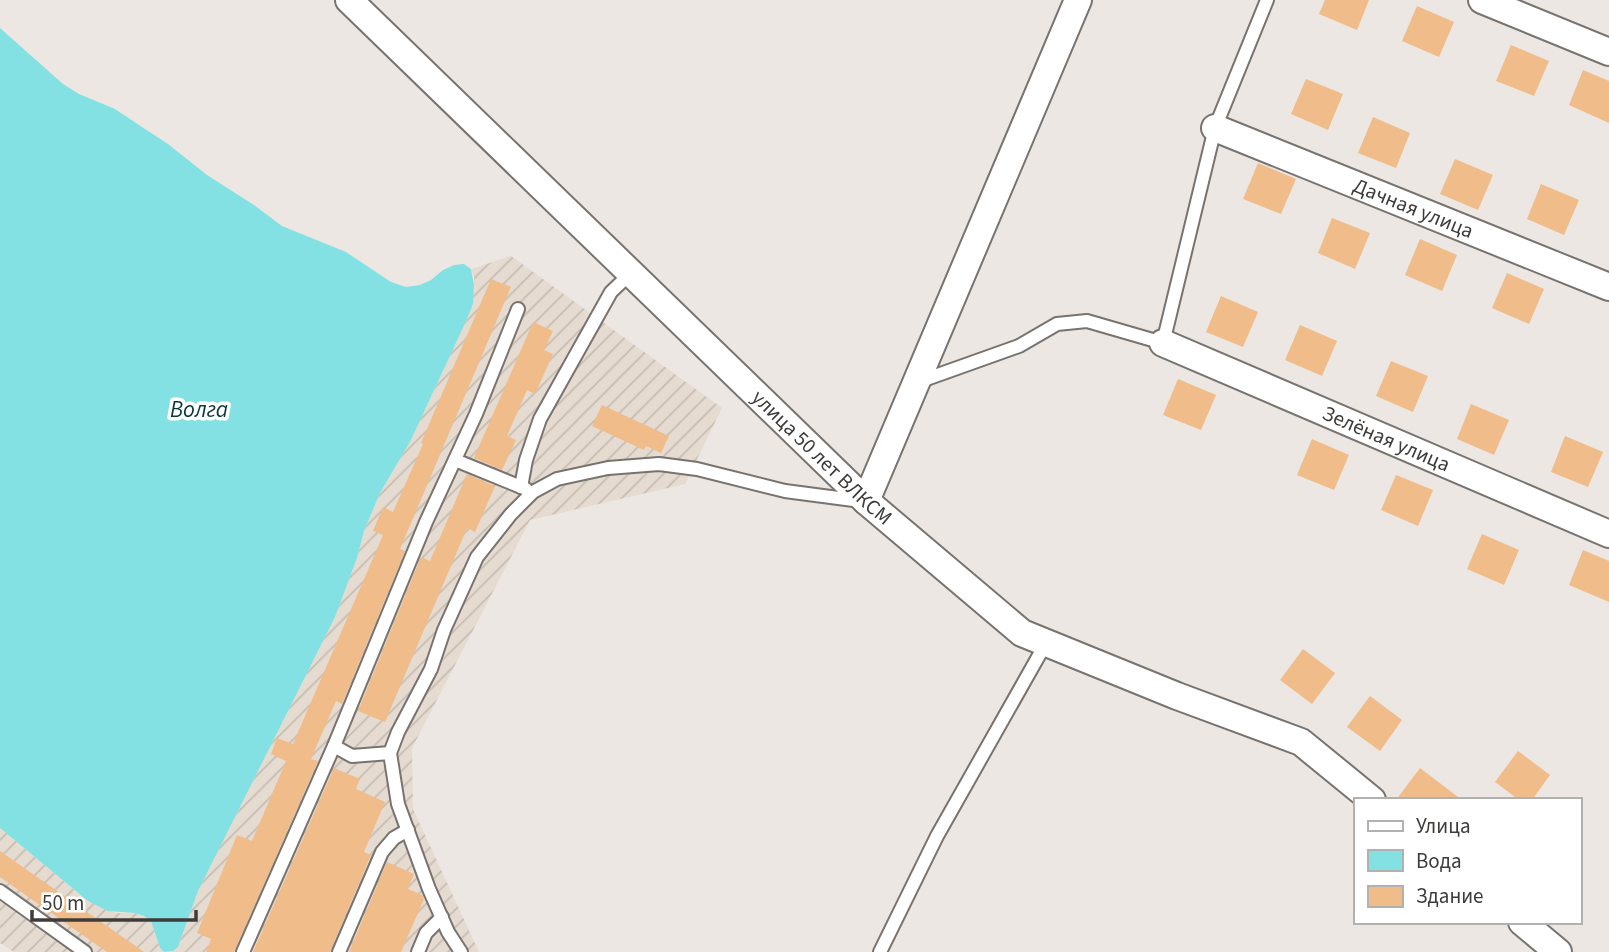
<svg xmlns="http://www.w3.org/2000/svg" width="1609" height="952" viewBox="0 0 1609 952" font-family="'Source Sans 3',sans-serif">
  <defs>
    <pattern id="industrial-furrows" width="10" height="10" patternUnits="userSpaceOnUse" patternTransform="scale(1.75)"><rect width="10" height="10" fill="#e5dbd0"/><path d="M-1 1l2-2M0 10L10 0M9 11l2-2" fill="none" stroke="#c6bdb3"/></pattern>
  </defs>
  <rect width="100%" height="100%" fill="#ece7e2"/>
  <g fill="url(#industrial-furrows)">
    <path d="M511 256 722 408 685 484 530 520 412 748 413 809 479 952H170L178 947 198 891 335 617 357 558 364 531 380 493 411 440 467 319 473 304 474 277 471 269Z"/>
    <path d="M0 828 88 901 116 913H135L144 916 151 921 160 948 164 952H14L0 943Z"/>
  </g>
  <path fill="#84e1e3" d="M0 28 63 84 79 94 115 109 139 125 168 144 207 175 254 205 282 226 346 252 391 282 406 287 420 285 431 280 443 270 454 265 464 264 471 269 474 285 473 304 467 319 411 440 380 493 364 531 357 558 335 617 198 891 178 947 173 951 164 952 160 948 151 921 144 916 135 913 108 911 88 901 0 828Z"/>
  <g fill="#f0bc89">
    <path d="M1325 0H1369L1357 30 1319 14Z"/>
    <path d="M1417 6 1454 22 1439 57 1402 41Z"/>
    <path d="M1511 45 1549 61 1534 96 1496 81Z"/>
    <path d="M1583 70 1609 81V123L1569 105Z"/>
    <path d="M1306 79 1343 94 1328 130 1291 114Z"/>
    <path d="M1373 117 1410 133 1396 168 1358 153Z"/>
    <path d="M1455 159 1493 175 1478 210 1440 194Z"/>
    <path d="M1258 163 1296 179 1281 214 1243 199Z"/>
    <path d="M1541 184 1579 200 1564 235 1527 219Z"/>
    <path d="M1332 218 1370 233 1355 269 1318 253Z"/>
    <path d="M1420 239 1457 255 1442 291 1405 275Z"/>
    <path d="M1507 273 1544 289 1529 324 1492 308Z"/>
    <path d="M491 279 511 287 400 549 405 551 342 704 336 701 311 759 318 761 234 952H206L211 939 197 933 237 835 252 841 286 761 271 754 277 738 293 744 383 535 373 531 383 507 393 512 423 444 421 443Z"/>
    <path d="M1221 296 1258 312 1243 347 1206 332Z"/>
    <path d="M533 322 553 331 544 350 553 354 535 394 527 390 507 436 516 440 502 470 474 458Z"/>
    <path d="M1300 325 1337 341 1322 376 1285 360Z"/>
    <path d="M1391 361 1428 376 1413 412 1376 396Z"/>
    <path d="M1178 379 1216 395 1201 430 1163 415Z"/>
    <path d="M1471 404 1509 420 1494 455 1457 439Z"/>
    <path d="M602 405 669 436 661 453 646 446 644 450 592 426Z"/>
    <path d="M1565 436 1603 452 1588 487 1551 472Z"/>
    <path d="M1312 439 1349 455 1334 490 1297 475Z"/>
    <path d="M467 474 495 486 475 532 467 528 385 722 358 711 421 557 430 561Z"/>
    <path d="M1396 475 1433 490 1418 526 1381 510Z"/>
    <path d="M1482 534 1519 550 1504 585 1467 569Z"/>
    <path d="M1583 550 1609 561V602L1569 585Z"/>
    <path d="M1303 649 1335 673 1312 704 1280 680Z"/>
    <path d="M1370 696 1402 720 1380 751 1347 727Z"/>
    <path d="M1518 751 1550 775 1532 800H1519L1495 782Z"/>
    <path d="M334 768 360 779 356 789 385 802 364 852 371 855 330 952H253Z"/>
    <path d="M1420 768 1462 800H1396Z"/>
    <path d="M0 851 144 952H107L0 877Z"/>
    <path d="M387 862 414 874 408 889 422 895 424 899 401 952H349Z"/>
  </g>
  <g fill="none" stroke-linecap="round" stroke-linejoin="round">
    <defs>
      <g id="service">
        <path d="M918 382 1019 346 1057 324 1087 321 1163 343 1215 128 1267 0"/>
        <path d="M455 460 526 489"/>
        <path d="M521 487 526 460 540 419 611 292 631 273"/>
        <path d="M334 746 426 522 476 414 518 309"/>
        <path d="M0 891 85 952"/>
        <path d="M243 952 334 746 352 756 390 753"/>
        <path d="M339 952 382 852 394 838 408 830"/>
        <path d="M418 952 426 933 442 917"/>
        <path d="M461 952 448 932 429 889 398 804 390 753 398 732 431 669 444 630 477 557 511 514 533 492 557 479 608 468 659 464 697 469 785 491 861 501"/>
        <path d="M880 952 937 836 1046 643"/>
      </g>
      <g id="minor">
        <path id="s1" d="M349 0 866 501 1022 633 1177 696 1301 742 1372 800"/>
        <path d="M1482 0 1609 52"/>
        <path id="s2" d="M1215 128 1609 287"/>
        <path id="s3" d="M1163 343 1609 534"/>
        <path d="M866 501 1078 0"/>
        <path d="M1522 922 1558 952"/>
      </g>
    </defs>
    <use href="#service" stroke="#78736f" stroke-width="16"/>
    <use href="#minor" stroke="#78736f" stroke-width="30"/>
    <use href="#service" stroke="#fff" stroke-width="12"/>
    <use href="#minor" stroke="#fff" stroke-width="26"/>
  </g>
  <g text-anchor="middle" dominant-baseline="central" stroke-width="7" stroke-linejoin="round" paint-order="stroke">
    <g font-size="21" fill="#3e3c3a" stroke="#fff">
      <text stroke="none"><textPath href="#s2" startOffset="214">Дачная улица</textPath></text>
      <text stroke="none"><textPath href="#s3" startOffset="243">Зелёная улица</textPath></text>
      <text stroke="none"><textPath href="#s1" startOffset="658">улица 50 лет ВЛКСМ</textPath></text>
    </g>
    <g font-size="23" font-style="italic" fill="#0a393a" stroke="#fff">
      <text x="199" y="409">Волга</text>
    </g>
  </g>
  <rect x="1354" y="798" width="228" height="126" fill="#ffffff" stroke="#b2b1b0" stroke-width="2"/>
  <rect x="1368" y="821" width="35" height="10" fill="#ffffff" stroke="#b2b1b0" stroke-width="2"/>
  <text x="1416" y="833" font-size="21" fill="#3e3c3a">Улица</text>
  <rect x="1368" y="850" width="35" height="21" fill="#84e1e3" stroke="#b2b1b0" stroke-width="2"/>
  <text x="1416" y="868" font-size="21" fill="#3e3c3a">Вода</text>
  <rect x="1368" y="886" width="35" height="21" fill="#f0bc89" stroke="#b2b1b0" stroke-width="2"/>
  <text x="1416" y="903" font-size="21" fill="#3e3c3a">Здание</text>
  <path d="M32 910v10h164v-10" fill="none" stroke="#3e3c3a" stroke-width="3.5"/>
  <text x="42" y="910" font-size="21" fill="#3e3c3a" stroke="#ffffff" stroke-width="5" paint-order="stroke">50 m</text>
</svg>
